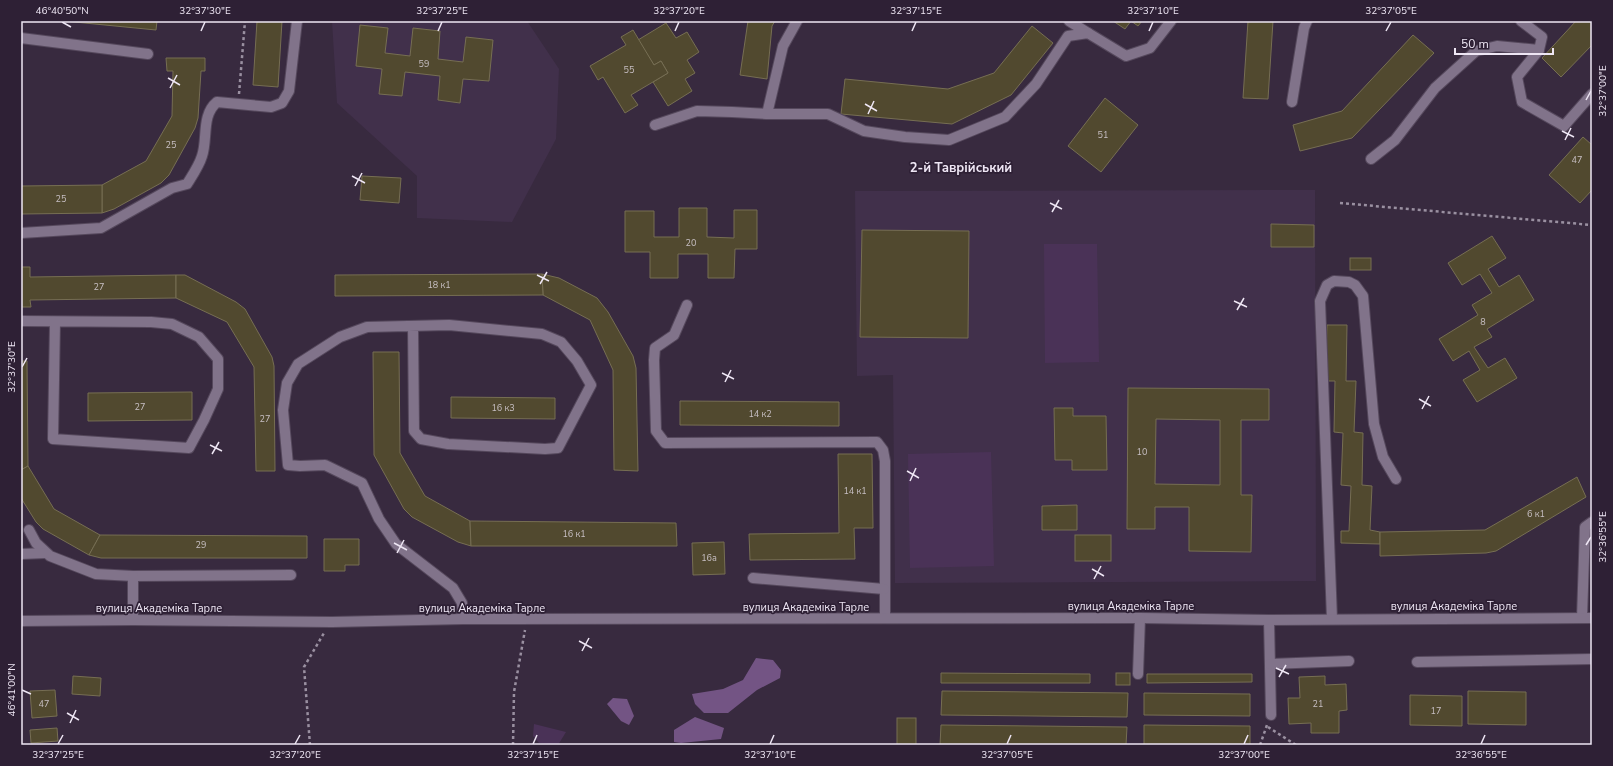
<svg xmlns="http://www.w3.org/2000/svg" width="1613" height="766" viewBox="0 0 1613 766" font-family="'Nunito Sans',sans-serif">
  <rect width="100%" height="100%" fill="#382a3f"/>
  <g fill="#41304b">
    <path d="M332 21H527L559 69 556 139 512 222 417 218V176L337 103Z"/>
    <path d="M1315 190 1316 581 895 583 893 375 857 376 855 191Z"/>
  </g>
  <g fill="#4a3257">
    <path d="M1044 244H1097L1099 362 1045 363Z"/>
    <path d="M991 452 994 566 910 568 908 454Z"/>
    <path d="M534 724 566 732 558 745 539 743 533 736Z"/>
  </g>
  <g fill="#735484">
    <path d="M756 658 773 660 781 670 780 678 757 690 728 713H704L695 704 692 694 723 689 743 680Z"/>
    <path d="M613 698 627 699 634 716 629 725 621 721 607 704Z"/>
    <path d="M695 717 724 728 721 739 681 743 674 742V730Z"/>
  </g>
  <g fill="#51492f" stroke="#766e53" fill-rule="evenodd">
    <path d="M64 21H157L156 30Z"/>
    <path d="M257 21H282L278 87 253 85Z"/>
    <path d="M748 21H775L772 26 767 79 740 75Z"/>
    <path d="M1113 21H1142L1138 26 1131 21 1125 29Z"/>
    <path d="M1248 21H1273L1268 99 1243 98Z"/>
    <path d="M1576 21H1592V45L1561 77 1542 58Z"/>
    <path d="M666 23 676 38 687 32 699 52 687 60 695 73 685 79 692 91 668 106 653 82 668 73 661 61 654 65 638 40Z"/>
    <path d="M360 25 388 28 385 53 410 56 413 28 440 31 438 59 463 62 466 37 493 40 489 81 463 79 460 103 438 100 440 76 405 72 402 96 379 94 382 69 356 66Z"/>
    <path d="M1032 26 1053 43 1011 95 952 124 841 114 845 79 948 89 994 73Z"/>
    <path d="M633 30 654 65 661 61 668 73 631 95 638 105 625 113 603 77 598 80 590 66 626 45 621 37Z"/>
    <path d="M1413 35 1434 53 1352 138 1300 151 1293 125 1342 111Z"/>
    <path d="M166 58H205V71H201L198 118 195 128 169 175 161 183 114 209 102 213V185L146 161 172 116 173 71H167Z"/>
    <path d="M1105 98 1138 125 1101 172 1068 146Z"/>
    <path d="M1583 137 1592 145V190L1580 203 1549 175Z"/>
    <path d="M362 176 401 178 399 203 360 200Z"/>
    <path d="M102 185V213L21 214V186Z"/>
    <path d="M679 208H707V237L734 238V210H757V249H735L734 278H708V254H678V278H650V252H625V211H654V237H679Z"/>
    <path d="M1271 224 1314 225V247H1271Z"/>
    <path d="M862 230 969 231 968 338 860 337Z"/>
    <path d="M1492 236 1506 258 1488 269 1499 287 1519 275 1534 300 1487 329 1492 337 1474 347 1488 368 1505 358 1517 378 1477 402 1463 380 1480 370 1469 351 1453 361 1439 339 1478 315 1472 305 1492 293 1480 274 1462 285 1448 263Z"/>
    <rect x="1350" y="258" width="21" height="12"/>
    <path d="M21 267H30V277L176 275V298L30 300 31 307H21Z"/>
    <path d="M542 274 559 278 597 298 608 312 633 356 636 368 638 471 614 470 613 370 590 320 543 295Z"/>
    <path d="M542 274 543 295 335 296V275Z"/>
    <path d="M176 275H185L236 302 245 309 272 357 274 366 275 471H256L254 367 227 322 176 298Z"/>
    <path d="M1327 325H1347L1346 381H1356L1354 432 1363 433 1362 485 1372 486 1370 530 1380 532V544L1341 543V531H1349L1351 486 1341 485 1343 433 1334 432 1335 381H1325Z"/>
    <path d="M373 352H399L400 453 425 496 470 521 471 546 458 542 412 517 404 509 374 455Z"/>
    <path d="M21 361H27L28 466 21 470Z"/>
    <path d="M1128 388 1269 389V420H1241V495H1252L1251 552 1189 551V507H1155V529H1127ZM1156 419 1220 420V485L1155 484Z"/>
    <path d="M192 392V420L88 421V393Z"/>
    <path d="M451 397 555 398V419L451 418Z"/>
    <path d="M680 401 839 402V426L680 425Z"/>
    <path d="M1054 408H1073V416H1106L1107 470H1072V460H1055Z"/>
    <path d="M838 454H872L873 528H854L855 559 750 560 749 534 839 533Z"/>
    <path d="M28 466 54 509 100 535 89 555 43 529 36 522 21 498V470Z"/>
    <path d="M1577 477 1586 497 1496 551 1486 553 1380 556V532L1485 530Z"/>
    <path d="M1077 505V530H1042V506Z"/>
    <path d="M470 521 676 523 677 546H471Z"/>
    <path d="M100 535 307 536V558H101L89 555Z"/>
    <rect x="1075" y="535" width="36" height="26"/>
    <path d="M324 539H359V565H345V571H324Z"/>
    <path d="M724 542 725 574 693 575 692 543Z"/>
    <path d="M941 673 1090 674V683H941Z"/>
    <rect x="1116" y="673" width="14" height="12"/>
    <path d="M1147 674H1252V682L1147 683Z"/>
    <path d="M73 676 101 678 100 696 72 694Z"/>
    <path d="M1325 676V685L1346 684 1347 710 1339 711V733H1311V723L1289 724 1288 698H1300L1299 677Z"/>
    <path d="M55 690 57 716 32 718 30 691Z"/>
    <path d="M942 691 1128 693 1127 717 941 715Z"/>
    <path d="M1468 691 1526 692V725L1468 724Z"/>
    <path d="M1144 693 1250 694V716L1144 715Z"/>
    <path d="M1410 695 1462 696V726L1410 725Z"/>
    <rect x="897" y="718" width="19" height="27"/>
    <path d="M941 725 1127 727 1126 745H940Z"/>
    <path d="M1144 725 1250 726V745H1144Z"/>
    <path d="M57 728 58 741 31 743 30 730Z"/>
  </g>
  <g fill="none" stroke-linecap="round" stroke-linejoin="round">
    <defs>
      <g id="minor">
        <path d="M1069 21 1088 33"/>
        <path d="M1521 21 1542 37 1539 50 1517 77 1522 102 1564 126 1592 94"/>
        <path d="M21 38 148 54"/>
        <path d="M1292 102 1304 28 1307 21"/>
        <path d="M767 114 783 46 797 21"/>
        <path d="M655 125 697 111 732 112 767 114H828L864 131 905 137 949 140 1005 117 1036 84 1068 36 1088 33 1126 56 1150 48 1171 21"/>
        <path d="M1371 159 1395 140 1435 88 1476 51 1497 46 1539 50"/>
        <path d="M21 233 101 228 172 188 187 184C192 176 199 166 202 156 208 139 201 115 217 102L271 107 282 103 289 91 297 21"/>
        <path d="M687 305 674 335 655 348 654 360 656 431 665 443 877 442 883 450 885 461V618"/>
        <path d="M21 321 151 322 172 324 199 337 218 359V389L204 420 189 448 53 439 55 322"/>
        <path d="M413 326 414 431 421 439 448 444 545 449 558 448 591 385 577 361 561 342 542 334 449 325 367 327 340 337 298 364 287 383 283 410 288 465 300 466 325 465 362 483 379 519 396 544 453 588 462 603 463 619"/>
        <path d="M29 530 36 543 50 556 96 574 133 576 291 575"/>
        <path d="M21 554 46 553"/>
        <path d="M133 576V620"/>
        <path d="M753 578 884 589"/>
        <path d="M1582 618 1585 527 1592 522"/>
        <path d="M1332 619 1320 301 1327 285 1334 281 1349 282 1355 285 1363 296 1374 424 1383 457 1396 479"/>
        <path d="M1269 620 1271 715"/>
        <path d="M21 621 133 620 332 622 463 619 1140 618 1269 620 1592 618"/>
        <path d="M1417 662 1592 659"/>
        <path d="M1270 664 1349 661"/>
        <path d="M1138 674 1140 618"/>
      </g>
    </defs>
    <use href="#minor" stroke="#55485c" stroke-width="12"/>
    <g stroke="#9a90a1" stroke-width="2.5" stroke-dasharray="3 3" stroke-linecap="butt">
      <path d="M239 94 245 21"/>
      <path d="M1340 203 1592 225"/>
      <path d="M1268 727 1296 745"/>
      <path d="M310 745 304 667 324 633"/>
      <path d="M513 745 514 692 525 630"/>
      <path d="M1260 745 1267 725"/>
    </g>
    <use href="#minor" stroke="#81738a" stroke-width="10"/>
  </g>
  <path fill="none" stroke="#eee6f4" stroke-width="1.5" d="M62 22 71 27M201 31 205 22M438 31 442 22M675 31 679 22M912 31 916 22M1149 31 1153 22M1386 31 1391 22M168 78 180 85M170 88 177 75M1586 100 1591 91M865 104 877 111M868 114 874 101M1562 131 1574 137M1565 140 1571 128M352 176 365 183M355 186 362 173M1050 203 1062 209M1052 212 1059 200M537 275 549 281M540 284 547 272M1234 301 1247 307M1237 310 1244 298M22 367 27 358M722 373 734 379M725 382 731 370M1419 399 1431 406M1422 409 1429 396M210 445 222 451M212 454 219 442M907 471 919 478M910 481 916 468M394 543 407 550M1586 545 1591 537M397 553 404 540M1092 569 1104 576M1094 579 1101 566M579 641 592 648M582 651 589 638M1276 668 1289 674M1279 677 1286 665M22 690 31 694M67 713 79 720M70 723 76 710M58 744 63 735M295 744 300 735M533 744 537 735M770 744 774 735M1007 744 1011 735M1244 744 1248 735M1481 744 1485 735"/>
  <g text-anchor="middle" dominant-baseline="central" stroke-width="3.5" stroke-linejoin="round" paint-order="stroke">
    <g font-size="9" fill="#c7bfc3">
      <text x="424" y="64">59</text>
      <text x="629" y="70">55</text>
      <text x="1103" y="135">51</text>
      <text x="171" y="145">25</text>
      <text x="1577" y="160">47</text>
      <text x="61" y="199">25</text>
      <text x="691" y="243">20</text>
      <text x="439" y="285">18 к1</text>
      <text x="99" y="287">27</text>
      <text x="1483" y="322">8</text>
      <text x="140" y="407">27</text>
      <text x="503" y="408">16 к3</text>
      <text x="760" y="414">14 к2</text>
      <text x="265" y="419">27</text>
      <text x="1142" y="452">10</text>
      <text x="855" y="491">14 к1</text>
      <text x="1536" y="514">6 к1</text>
      <text x="574" y="534">16 к1</text>
      <text x="201" y="545">29</text>
      <text x="709" y="558">16а</text>
      <text x="44" y="704">47</text>
      <text x="1318" y="704">21</text>
      <text x="1436" y="711">17</text>
    </g>
    <g font-size="11" fill="#eee6f4" stroke="#2e2035">
      <text x="1131" y="606">вулиця Академіка Тарле</text>
      <text x="1454" y="606">вулиця Академіка Тарле</text>
      <text x="806" y="607">вулиця Академіка Тарле</text>
      <text x="159" y="608">вулиця Академіка Тарле</text>
      <text x="482" y="608">вулиця Академіка Тарле</text>
    </g>
    <g font-size="13" font-weight="bold" fill="#eee6f4" stroke="#2e2035">
      <text x="961" y="168">2-й Таврійський</text>
    </g>
  </g>
  <rect width="1613" height="766" fill="none" stroke="#2e2035" stroke-width="44"/>
  <path d="M1455 48v6h98v-6" fill="none" stroke="#eee6f4" stroke-width="2"/>
  <text x="1461" y="48" font-size="12" fill="#eee6f4" stroke="#2e2035" stroke-width="3" paint-order="stroke">50 m</text>
  <rect x="22" y="22" width="1569" height="722" fill="none" stroke="#eee6f4" stroke-width="1.5"/>
  <g font-size="10" text-anchor="middle" fill="#eee6f4">
    <text x="62" y="14">46°40'50"N</text>
    <text x="205" y="14">32°37'30"E</text>
    <text x="442" y="14">32°37'25"E</text>
    <text x="679" y="14">32°37'20"E</text>
    <text x="916" y="14">32°37'15"E</text>
    <text x="1153" y="14">32°37'10"E</text>
    <text x="1391" y="14">32°37'05"E</text>
    <text transform="translate(1602 91) rotate(-90)" y="4">32°37'00"E</text>
    <text transform="translate(11 367) rotate(-90)" y="4">32°37'30"E</text>
    <text transform="translate(1602 537) rotate(-90)" y="4">32°36'55"E</text>
    <text transform="translate(11 690) rotate(-90)" y="4">46°41'00"N</text>
    <text x="58" y="758">32°37'25"E</text>
    <text x="295" y="758">32°37'20"E</text>
    <text x="533" y="758">32°37'15"E</text>
    <text x="770" y="758">32°37'10"E</text>
    <text x="1007" y="758">32°37'05"E</text>
    <text x="1244" y="758">32°37'00"E</text>
    <text x="1481" y="758">32°36'55"E</text>
  </g>
</svg>
